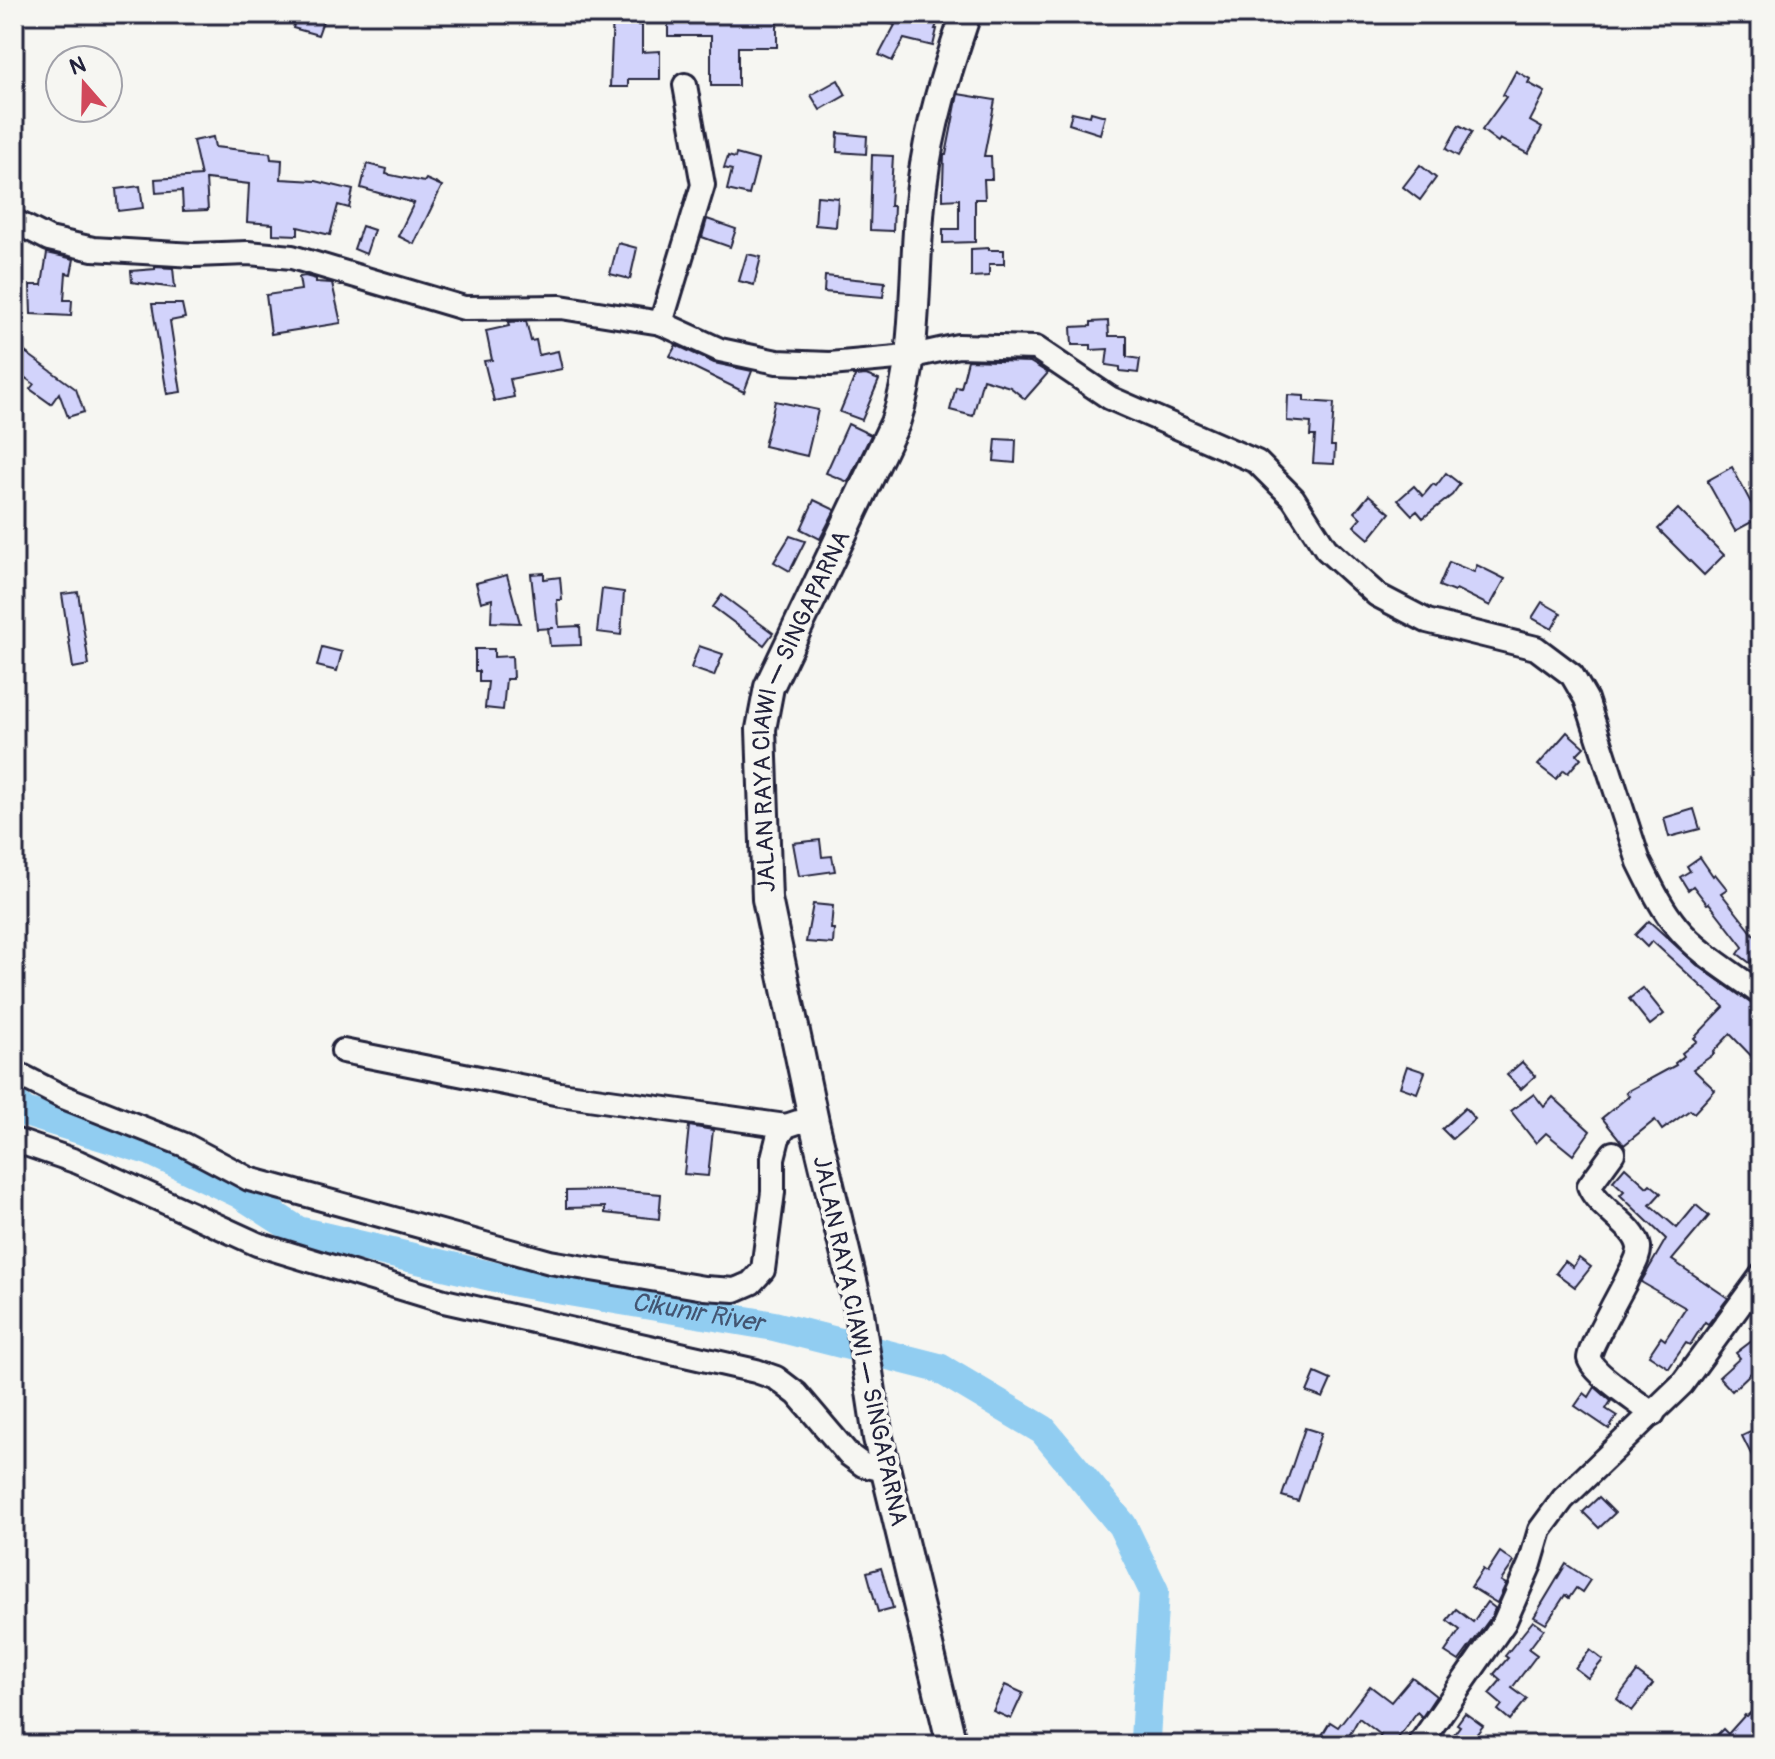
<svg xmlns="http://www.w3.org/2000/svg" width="1775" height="1759" viewBox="0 0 1775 1759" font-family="Pangolin,sans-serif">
  <rect width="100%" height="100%" fill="#f6f6f2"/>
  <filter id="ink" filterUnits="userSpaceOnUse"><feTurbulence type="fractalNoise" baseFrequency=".0125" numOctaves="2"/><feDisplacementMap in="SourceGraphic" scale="16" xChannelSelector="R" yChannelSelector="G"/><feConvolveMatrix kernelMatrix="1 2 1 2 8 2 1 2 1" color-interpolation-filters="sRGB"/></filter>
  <g filter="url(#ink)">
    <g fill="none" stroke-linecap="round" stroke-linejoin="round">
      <path stroke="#91cdf1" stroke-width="30" id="s1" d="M14 1103 25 1112 151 1151 239 1193 298 1231 516 1282 774 1326 939 1368 1043 1430 1122 1525 1154 1591 1145 1739 1148 1745"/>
    </g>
    <g fill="#d2d3fb" stroke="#22223b" stroke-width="2">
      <path d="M297 14 324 18 318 35 293 28Z"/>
      <path d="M613 14H628V25H642V52L660 51V79H628V87H610Z"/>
      <path d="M705 14H777V47H738V86H711V36H668V23H705Z"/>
      <path d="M869 14H941L935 29H937L933 46 904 39 892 61 879 55 895 25 869 17Z"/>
      <path d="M1516 71 1530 79 1528 83 1545 92 1530 121 1542 128 1528 154 1500 139 1498 142 1482 130 1506 97 1503 95Z"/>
      <path d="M838 80 846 95 820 110 811 95Z"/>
      <path d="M958 94 995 100 984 156H991L992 179H984L985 199H975V242L943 243V229H959V199L943 200V183L944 155H946Z"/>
      <path d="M1072 112 1090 116 1091 112 1105 116 1100 134 1069 124Z"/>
      <path d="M1459 125 1472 132 1458 156 1446 149Z"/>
      <path d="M838 133 867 136 866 154 837 152Z"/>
      <path d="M213 137 215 147 270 153 271 159 282 160 281 179 316 181 353 190 349 208 338 205 330 235 298 227V235L273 234V224L247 222 249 184 206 179 208 210 183 211 182 191 156 193 155 179 201 176 193 141Z"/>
      <path d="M736 154 758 160 749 195 727 190 732 170 724 168 728 156 735 158Z"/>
      <path d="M872 155 893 156 890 206H894L893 231 870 230Z"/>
      <path d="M367 164 387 169 386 174 424 182 426 179 442 186 414 244 398 236 414 203 361 188Z"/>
      <path d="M1420 165 1436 178 1420 200 1403 187Z"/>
      <path d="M140 186 143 208 118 211 116 189Z"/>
      <path d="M817 196 838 198 836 227 815 225Z"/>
      <path d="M707 219 736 229 730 247 702 237Z"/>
      <path d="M362 226 374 230 366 254 354 249Z"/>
      <path d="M618 243 637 248 630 279 610 274Z"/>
      <path d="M989 248V250H1004V264H989V276L971 277V249Z"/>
      <path d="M47 253 74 259 71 274 66 273 64 300H72L71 316 31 314 30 285H42Z"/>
      <path d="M747 254 761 257 754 285 739 281Z"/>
      <path d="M155 267 173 268 175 288 132 282 131 271 155 269Z"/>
      <path d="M305 276 316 279V282L332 283 341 323 271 334 266 295 301 290 299 277Z"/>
      <path d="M825 276 885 282 883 297 824 292Z"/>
      <path d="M152 304H182L185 318 170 321 181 392 167 394Z"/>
      <path d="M526 321 531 341 536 340 539 355 558 351 562 369 510 379 514 397 494 401 484 361 492 360 486 331 509 326 508 322Z"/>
      <path d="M1108 321 1109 336H1127V357L1140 359 1138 373 1120 371V367L1106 365 1108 349 1091 350V345H1072L1071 327 1091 326V322Z"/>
      <path d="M14 344 76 389 84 412 68 417 59 393 51 404 30 389 34 384 14 370Z"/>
      <path d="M676 345 714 363 752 371 744 392 670 356Z"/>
      <path d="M968 360 1030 362 1048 373 1025 399 1010 387 983 379 973 416 950 410 956 387 961 388Z"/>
      <path d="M866 375 879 380 862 420 840 412 855 376Z"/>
      <path d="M1288 395 1304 396V401L1334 403 1331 446H1335L1334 464 1313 463 1315 436H1310L1311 423 1287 421Z"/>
      <path d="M775 401 818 410 807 456 764 446Z"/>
      <path d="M848 424 871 435 848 482 826 473Z"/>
      <path d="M996 439 1016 440 1015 463 994 461Z"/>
      <path d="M1732 467 1759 518 1735 531 1707 481Z"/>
      <path d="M1446 473 1460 484 1452 495 1423 518 1417 511 1412 515 1398 500 1414 486 1423 496 1433 484 1436 486Z"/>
      <path d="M1369 495 1390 513 1369 539 1354 526 1361 518 1355 512Z"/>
      <path d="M814 500 835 510 820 539 801 529Z"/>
      <path d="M1678 509 1724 555 1704 575 1658 529Z"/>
      <path d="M790 536 805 541 790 571 774 562Z"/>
      <path d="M1449 562 1474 572 1477 565 1505 579 1490 606 1456 589 1454 592 1439 586Z"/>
      <path d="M544 573V579L560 577 562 600H557L559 627 580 626 581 645 550 646 548 628H554L537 629 531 574Z"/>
      <path d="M507 575 520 623 491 622 492 599 481 602 476 583Z"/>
      <path d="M602 589 624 592 621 635 597 632Z"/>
      <path d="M78 592 89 665 73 668 62 594Z"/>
      <path d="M722 595 773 633 764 645 713 607Z"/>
      <path d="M1542 602 1561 613 1552 629 1532 618Z"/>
      <path d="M699 646 723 654 714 676 691 668Z"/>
      <path d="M322 647 342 652 337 671 317 666Z"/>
      <path d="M475 649H494V657L512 656 513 679H506L503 710 485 708 488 682H479V671H475Z"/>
      <path d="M1567 732 1584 747 1577 754 1581 758 1568 773 1564 770 1556 779 1538 765Z"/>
      <path d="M1694 809 1700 829 1669 837 1664 818Z"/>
      <path d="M820 840 822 857 832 856 835 871 799 876 793 843Z"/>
      <path d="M1700 857 1713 876 1715 874 1727 889 1721 893 1761 944V948L1750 963 1738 954 1743 947 1709 903 1707 904 1693 886 1688 890 1680 877 1690 871 1687 866Z"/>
      <path d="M813 904 833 906 831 929H834L833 944 806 942Z"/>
      <path d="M1649 921 1697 965 1756 1007 1761 1013V1066L1730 1034 1713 1052 1714 1054 1693 1069 1715 1090 1694 1113 1690 1110 1662 1130 1655 1120 1624 1145 1602 1118 1629 1096 1626 1092 1676 1065 1675 1063 1684 1056 1682 1053 1697 1041 1694 1038 1724 1007 1652 941 1647 947 1635 935Z"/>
      <path d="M1643 988 1664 1014 1650 1025 1629 999Z"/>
      <path d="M1522 1062 1535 1076 1521 1089 1507 1075Z"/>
      <path d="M1407 1066 1425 1072 1417 1093 1400 1087Z"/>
      <path d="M1534 1094 1544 1107 1553 1097 1590 1131 1573 1155 1546 1133 1536 1143 1511 1111Z"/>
      <path d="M1465 1108 1475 1119 1452 1139 1442 1129Z"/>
      <path d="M689 1126 713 1130 708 1176 684 1174Z"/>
      <path d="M1625 1167 1647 1187 1650 1184 1661 1193 1650 1205 1677 1228 1696 1205 1709 1216 1672 1260 1728 1298 1708 1324 1705 1322 1690 1345 1686 1343 1669 1368 1649 1355 1661 1337 1665 1340 1686 1308 1641 1282 1666 1239 1620 1195 1624 1191 1613 1181Z"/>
      <path d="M613 1190 661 1194 659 1219 605 1213V1207L566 1208V1191Z"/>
      <path d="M1579 1258 1591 1267 1575 1287 1556 1273 1565 1261 1573 1267Z"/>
      <path d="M1761 1334V1381L1753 1371 1732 1391 1719 1377 1740 1358 1736 1353Z"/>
      <path d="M1315 1373 1331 1380 1323 1398 1307 1392Z"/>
      <path d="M1595 1387 1611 1401 1606 1409 1617 1416 1609 1429 1575 1406 1584 1393 1589 1397Z"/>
      <path d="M1761 1427V1474L1742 1436Z"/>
      <path d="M1305 1428 1321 1433 1298 1501 1282 1496Z"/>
      <path d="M1599 1497 1615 1513 1599 1528 1583 1512Z"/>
      <path d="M1500 1552 1514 1562 1501 1581 1506 1584 1497 1603 1471 1587 1483 1569 1487 1572Z"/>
      <path d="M1566 1564 1590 1580 1582 1592 1576 1588 1569 1598 1565 1595 1546 1624 1534 1617Z"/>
      <path d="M881 1568 893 1608 878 1612 867 1572Z"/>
      <path d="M1487 1602 1495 1608 1492 1616 1459 1661 1445 1652 1460 1630 1447 1620 1456 1609 1473 1622Z"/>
      <path d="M1533 1621 1544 1629 1529 1649 1537 1655 1512 1688 1527 1699 1510 1720 1498 1710 1502 1705 1489 1694 1501 1680 1494 1674 1508 1658 1505 1656Z"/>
      <path d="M1590 1650 1603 1660 1588 1678 1575 1668Z"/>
      <path d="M1637 1672 1653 1684 1632 1711 1617 1699Z"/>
      <path d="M1412 1677 1436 1696 1422 1717 1417 1712 1393 1745H1386L1378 1740 1381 1735 1359 1718 1344 1745H1316L1330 1722 1338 1727 1370 1686 1391 1702Z"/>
      <path d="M1005 1685 1023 1693 1011 1719 993 1711Z"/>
      <path d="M1761 1703V1729L1747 1745H1707L1723 1729 1728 1734 1745 1715 1747 1716Z"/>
      <path d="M1465 1713 1483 1726 1468 1745H1446L1460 1726 1457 1724Z"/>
    </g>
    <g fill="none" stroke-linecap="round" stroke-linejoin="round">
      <defs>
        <g id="minor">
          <path d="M14 221 49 239 93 249 194 255 248 253 292 257 464 308 561 307 661 323 720 350 777 362 830 364 908 357 958 346 1036 348 1110 398 1257 462 1293 498 1326 549 1377 595 1427 621 1536 648 1572 675 1586 699 1639 862C1650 884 1661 908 1677 927 1699 954 1733 973 1761 994"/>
          <path d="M661 323 703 185 685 85"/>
          <path d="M343 1051 560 1094 786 1126"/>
          <path d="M14 1072 61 1096 185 1145 249 1179 550 1262 704 1288 735 1290 751 1283 763 1270 773 1192V1158L778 1138 786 1126 798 1122H814"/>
          <path d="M14 1140 78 1162 257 1244 444 1301 756 1371 776 1378 797 1394 848 1454 863 1465 885 1470"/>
          <path d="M1613 1153 1589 1186C1598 1209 1635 1225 1639 1247 1640 1258 1630 1271 1626 1281 1620 1293 1588 1350 1589 1358 1592 1373 1639 1403 1653 1414"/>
          <path d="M1419 1745 1504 1623 1530 1564 1540 1530 1563 1499 1682 1384 1761 1276"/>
        </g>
        <g id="major">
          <path id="s2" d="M952 1745 878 1438 858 1306 814 1122 767 899 761 729 769 687 895 423C920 351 912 262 922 186 929 126 947 70 966 14"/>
        </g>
      </defs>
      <use href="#minor" stroke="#22223b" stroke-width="28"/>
      <use href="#major" stroke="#22223b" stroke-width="34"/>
      <use href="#minor" stroke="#f6f6f2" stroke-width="22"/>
      <use href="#major" stroke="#f6f6f2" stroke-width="28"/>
    </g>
  </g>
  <g text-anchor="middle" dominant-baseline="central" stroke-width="8" stroke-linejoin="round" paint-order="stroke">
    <g font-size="24" fill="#22223b" stroke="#f6f6f2">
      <text stroke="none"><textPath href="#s2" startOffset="1062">JALAN RAYA CIAWI — SINGAPARNA</textPath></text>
      <text transform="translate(860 1341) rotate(78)">JALAN RAYA CIAWI — SINGAPARNA</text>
    </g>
    <g font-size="26" font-style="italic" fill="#435572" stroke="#f6f6f2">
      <text stroke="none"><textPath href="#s1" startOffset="722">Cikunir River</textPath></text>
    </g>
  </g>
  <rect width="1775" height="1759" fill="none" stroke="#f6f6f2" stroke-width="48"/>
  <rect x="24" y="24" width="1727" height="1711" fill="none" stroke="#22223b" stroke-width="3" filter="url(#ink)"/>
  <g transform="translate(84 84) rotate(340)"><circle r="38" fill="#f6f6f2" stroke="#a1a1a9" stroke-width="2"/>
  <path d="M0-6L14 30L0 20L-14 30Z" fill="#d1495b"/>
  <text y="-12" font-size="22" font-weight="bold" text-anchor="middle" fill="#22223b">N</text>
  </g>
</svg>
